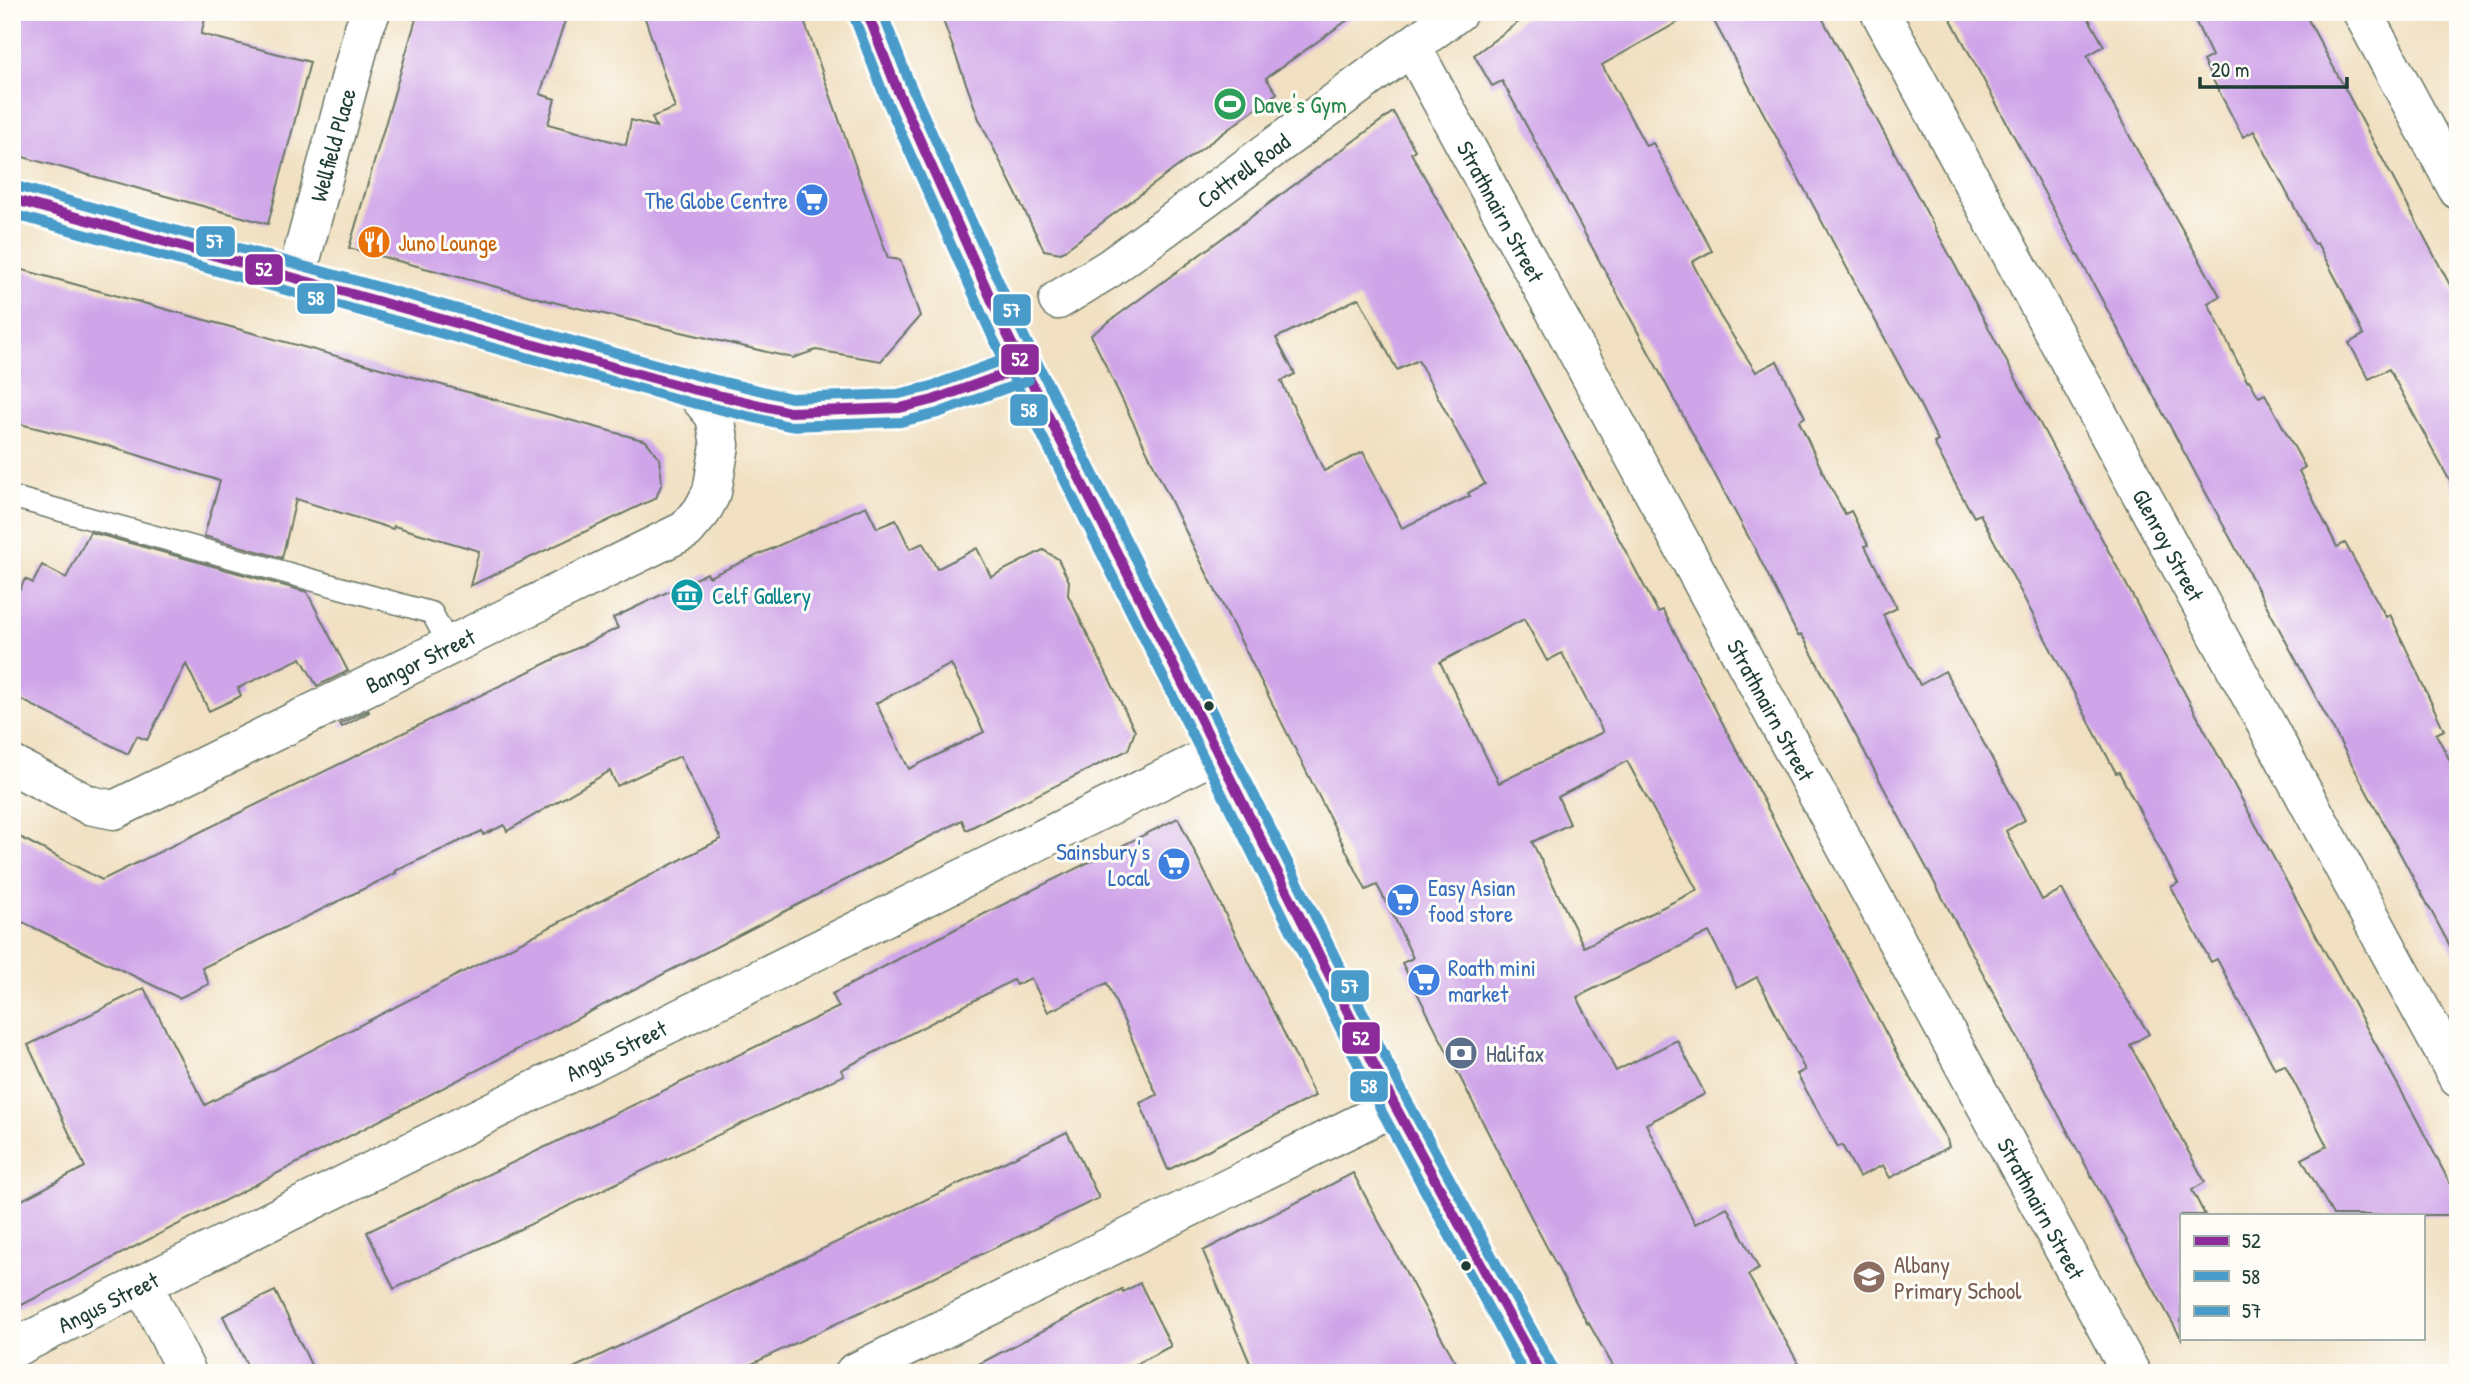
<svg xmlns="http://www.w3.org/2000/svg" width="2470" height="1385" viewBox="0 0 2470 1385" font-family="'Patrick Hand',sans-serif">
  <rect width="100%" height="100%" fill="#fdfcf7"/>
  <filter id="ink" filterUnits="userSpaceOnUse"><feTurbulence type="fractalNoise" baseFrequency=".0143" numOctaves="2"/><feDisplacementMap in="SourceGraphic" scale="14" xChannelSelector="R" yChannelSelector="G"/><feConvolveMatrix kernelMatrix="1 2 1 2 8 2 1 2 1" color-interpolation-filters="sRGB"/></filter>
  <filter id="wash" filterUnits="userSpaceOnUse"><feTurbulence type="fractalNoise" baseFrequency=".00686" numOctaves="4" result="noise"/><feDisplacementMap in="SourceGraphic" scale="28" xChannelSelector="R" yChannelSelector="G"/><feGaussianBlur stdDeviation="1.57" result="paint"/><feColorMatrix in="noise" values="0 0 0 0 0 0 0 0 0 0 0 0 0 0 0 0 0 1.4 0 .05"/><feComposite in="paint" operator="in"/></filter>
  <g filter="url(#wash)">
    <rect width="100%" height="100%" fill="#f1e0c1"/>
    <g id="blocks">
      <g fill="#cfa4e9" fill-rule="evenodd">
        <path d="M12 12H207L201 34 310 62 268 224 12 154Z"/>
        <path d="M418 12H568L540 94 555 99 548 124 626 145 631 120 656 127 652 117 675 108 643 12H801L888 258 900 260 920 316 881 361 816 350 793 358 561 304 349 248Z"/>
        <path d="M940 12H1359L1266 78 1277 93 1061 253 1044 250 979 119Z"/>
        <path d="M1532 12H1696L1602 65 1646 146 1653 143 1712 251 1692 262 1720 316 1756 372 1777 361 1805 417 1799 421 1825 477 1845 514 1851 511 1868 545 1865 546 1897 608 1883 615 1920 685 1945 671 2025 820 2006 831 2042 900 2062 889 2083 930 2149 1034 2130 1045 2205 1182 2192 1190 2205 1215H2181V1338L2108 1207 1802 635 1798 636 1755 549 1518 110 1502 81 1492 86 1474 55Z"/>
        <path d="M1709 12H1819L2247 809 2417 1120 2458 1199V1215H2333L2302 1159 2327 1146 2285 1065 2275 1069 2217 959 2211 962 2171 887 2178 883 2119 772 2116 773 1980 514 1974 517 1958 489 1934 443 1938 441 1910 385Z"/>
        <path d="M1947 12H2085L2104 46 2087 56 2136 148 2220 296 2208 303 2247 381 2249 380 2259 397 2265 394 2305 467 2299 471 2337 547 2345 543 2386 617 2390 614 2444 730 2436 734 2458 776V961Z"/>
        <path d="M2191 12H2304L2458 300V496L2389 369 2369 379 2358 359 2349 343 2363 335 2344 294 2317 243 2314 244 2254 131 2243 137 2203 61 2212 56Z"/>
        <path d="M1393 112 1415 150 1411 153 1448 218 1658 612 1663 610 1898 1056 1947 1140 1949 1147 1890 1178 1883 1165 1859 1177 1842 1145 1838 1147 1797 1074 1805 1070 1757 977 1737 988 1709 932 1577 997 1616 1071 1677 1040 1705 1094 1646 1124 1695 1224 1727 1207 1759 1269 1748 1275 1804 1373H1617L1588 1322 1587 1323 1531 1217 1402 963 1413 958 1396 921 1377 885 1366 890 1184 528 1091 335ZM1359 298 1397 370 1418 360 1485 484 1468 493 1470 496 1402 528 1363 452 1324 471 1281 381 1295 374 1276 338ZM1524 619 1547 661 1562 653 1603 732 1499 783 1440 662ZM1627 761 1697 890 1584 947 1532 842 1570 824 1558 797Z"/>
        <path d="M12 267 646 441 659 458 662 483 656 498 470 586 479 551 394 526 393 529 296 499 282 558 204 536 220 481 112 447 12 422Z"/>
        <path d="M866 506 877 528 896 520 910 549 923 543 937 569 977 548 991 577 1043 550 1058 559 1069 581 1068 595 1135 731 1128 750 966 830 962 820 12 1310V1205L85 1167 28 1045 144 988 205 1105 721 839 680 756 617 786 610 771 507 831 504 825 483 835 482 831 395 871 396 873 202 968 209 984 179 998 12 917V833L102 880 618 628 613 618 707 573 709 577ZM951 664 984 732 909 769 876 703Z"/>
        <path d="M90 532 307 592 348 671 317 686 301 658 238 688 241 696 209 711 186 664 147 740 137 736 128 754 12 695V605L25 579 33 583 42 565 66 578Z"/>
        <path d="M368 710 369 712 342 727 340 724Z"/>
        <path d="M1178 818 1315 1096 1168 1170 1140 1103 1157 1095 1107 983 1048 1012 1031 978 1016 985 1013 980 841 1070 844 1075 394 1289 367 1232 839 1007 832 994 982 915Z"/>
        <path d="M1067 1132 1099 1198 733 1373H563Z"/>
        <path d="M1353 1173 1426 1310 1462 1373H1254L1203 1251Z"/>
        <path d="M1140 1283 1171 1346 1119 1373H962L1122 1289 1123 1292Z"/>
        <path d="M275 1291 315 1373H251L223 1316Z"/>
      </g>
    </g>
  </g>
  <g filter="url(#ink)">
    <use href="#blocks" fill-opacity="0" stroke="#687665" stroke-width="2"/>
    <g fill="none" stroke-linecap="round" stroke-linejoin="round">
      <defs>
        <path id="lane" d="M12 497 432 613 449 645"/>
        <g id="street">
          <path id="s1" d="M1880 12 2458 1078"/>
          <path d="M2362 12 2458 190"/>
          <path id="s2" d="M1412 47 2131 1373"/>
          <path id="s3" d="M296 278 364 28 371 12"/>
          <path id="s4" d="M1058 300 1110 268 1458 12"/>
          <path id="s5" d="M12 765 89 805 114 810 686 530 702 511 712 492 720 445 715 416 692 389"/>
          <path d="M144 1286 187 1373"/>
          <path id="s6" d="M12 1349 1218 752"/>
          <path d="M854 1373 1395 1106"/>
        </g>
        <path id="secondary" d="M12 199 692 389 790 412 900 408 933 400 1024 367"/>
        <path id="primary" d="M867 12 897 89 1004 328 1395 1106 1540 1373"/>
      </defs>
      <use href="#lane" stroke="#687665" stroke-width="24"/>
      <use href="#street" stroke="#687665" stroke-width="41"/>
      <use href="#secondary" stroke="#687665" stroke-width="41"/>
      <use href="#primary" stroke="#687665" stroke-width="41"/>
      <use href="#lane" stroke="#fff" stroke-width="21"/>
      <use href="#street" stroke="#fff" stroke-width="38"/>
      <use href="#secondary" stroke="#fde5c5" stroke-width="38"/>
      <use href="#primary" stroke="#f9bf6d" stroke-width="38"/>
      <defs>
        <g id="bus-1">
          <path d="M867 12 897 89 1004 328 1395 1106 1540 1373"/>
          <path d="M12 199 692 389 790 412 900 408 933 400 1024 367"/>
        </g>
        <g id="bus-2">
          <path d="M854 17 884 95 991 334 1382 1112 1524 1373"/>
          <path d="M12 214 688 402 789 426 901 422 938 413 1029 380"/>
        </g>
        <g id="bus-3">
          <path d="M882 12 910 84 1017 322 1407 1100 1552 1366"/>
          <path d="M16 186 695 375 791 398 898 394 929 387 1019 354"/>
        </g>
      </defs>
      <use href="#bus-1" stroke="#fdfcf7" stroke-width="16"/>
      <use href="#bus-2" stroke="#fdfcf7" stroke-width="16"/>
      <use href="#bus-3" stroke="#fdfcf7" stroke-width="16"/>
      <use href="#bus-1" stroke="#8c2b99" stroke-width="10"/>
      <use href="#bus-2" stroke="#499cca" stroke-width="10"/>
      <use href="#bus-3" stroke="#499cca" stroke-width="10"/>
    </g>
  </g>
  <defs>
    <symbol id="stadium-disc" viewBox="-11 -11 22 22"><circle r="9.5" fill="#2e9e5b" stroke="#fdfcf7"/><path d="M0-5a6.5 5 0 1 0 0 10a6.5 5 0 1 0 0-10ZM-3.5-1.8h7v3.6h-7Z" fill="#fff"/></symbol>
    <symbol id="supermarket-disc" viewBox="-11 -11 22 22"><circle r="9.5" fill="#3f7fe0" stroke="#fdfcf7"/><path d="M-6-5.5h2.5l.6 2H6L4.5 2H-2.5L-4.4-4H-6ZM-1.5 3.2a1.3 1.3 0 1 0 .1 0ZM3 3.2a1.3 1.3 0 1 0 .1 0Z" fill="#fff"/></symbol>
    <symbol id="restaurant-disc" viewBox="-11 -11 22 22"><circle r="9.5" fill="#e8710a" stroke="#fdfcf7"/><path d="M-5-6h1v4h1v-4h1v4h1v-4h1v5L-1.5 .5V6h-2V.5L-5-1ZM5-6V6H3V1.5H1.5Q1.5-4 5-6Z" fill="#fff"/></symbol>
    <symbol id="museum-disc" viewBox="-11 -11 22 22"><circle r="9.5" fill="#0f9aa8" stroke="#fdfcf7"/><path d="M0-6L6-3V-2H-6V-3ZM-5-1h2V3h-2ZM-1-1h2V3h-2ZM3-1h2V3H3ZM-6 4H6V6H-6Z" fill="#fff"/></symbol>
    <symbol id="bank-disc" viewBox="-11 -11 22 22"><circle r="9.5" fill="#5c6f8a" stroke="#fdfcf7"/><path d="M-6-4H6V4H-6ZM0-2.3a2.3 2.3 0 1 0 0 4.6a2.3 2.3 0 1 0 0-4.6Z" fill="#fff"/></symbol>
    <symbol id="school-disc" viewBox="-11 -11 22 22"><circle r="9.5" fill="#8d6e63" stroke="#fdfcf7"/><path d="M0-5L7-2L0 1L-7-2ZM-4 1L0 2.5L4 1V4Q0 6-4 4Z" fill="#fff"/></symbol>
  </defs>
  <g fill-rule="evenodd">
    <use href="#stadium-disc" x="1211" y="85" width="38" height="38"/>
    <use href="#supermarket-disc" x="793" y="181" width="38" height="38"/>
    <use href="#restaurant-disc" x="355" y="223" width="38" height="38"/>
    <use href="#museum-disc" x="668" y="576" width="38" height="38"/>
    <use href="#supermarket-disc" x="1155" y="845" width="38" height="38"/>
    <use href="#supermarket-disc" x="1384" y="881" width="38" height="38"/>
    <use href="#supermarket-disc" x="1405" y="961" width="38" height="38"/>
    <use href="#bank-disc" x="1442" y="1034" width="38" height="38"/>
    <use href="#school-disc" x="1850" y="1258" width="38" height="38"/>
  </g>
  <g fill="#1f3d34" stroke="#fdfcf7" stroke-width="2.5">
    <circle cx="1209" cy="706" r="6"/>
    <circle cx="1466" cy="1266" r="6"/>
  </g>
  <g text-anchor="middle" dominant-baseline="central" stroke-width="6" stroke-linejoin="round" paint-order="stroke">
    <g font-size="23" fill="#27864d" stroke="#fdfcf7" text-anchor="start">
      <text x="1254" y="104">Dave's Gym</text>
    </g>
    <g font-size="23" fill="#1f3d34" stroke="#fdfcf7">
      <text stroke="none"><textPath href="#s3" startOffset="138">Wellfield Place</textPath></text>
      <text stroke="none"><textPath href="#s4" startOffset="226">Cottrell Road</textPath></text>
      <text stroke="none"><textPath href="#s2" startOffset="187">Strathnairn Street</textPath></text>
      <text stroke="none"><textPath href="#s1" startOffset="606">Glenroy Street</textPath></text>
      <text stroke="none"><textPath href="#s5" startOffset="453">Bangor Street</textPath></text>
      <text stroke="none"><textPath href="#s2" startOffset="754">Strathnairn Street</textPath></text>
      <text stroke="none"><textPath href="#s6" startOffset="674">Angus Street</textPath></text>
      <text stroke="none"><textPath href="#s2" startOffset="1321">Strathnairn Street</textPath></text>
      <text stroke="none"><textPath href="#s6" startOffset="107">Angus Street</textPath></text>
    </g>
    <g font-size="23" fill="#366cbe" stroke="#fdfcf7" text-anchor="end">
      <text x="788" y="200">The Globe Centre</text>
      <text x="1150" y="851">Sainsbury's<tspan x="1150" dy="26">Local</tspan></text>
      <text x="1428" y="887" text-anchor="start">Easy Asian<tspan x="1428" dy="26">food store</tspan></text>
      <text x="1448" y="967" text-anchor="start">Roath mini<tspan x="1448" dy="26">market</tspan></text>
    </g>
    <g font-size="23" fill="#c56008" stroke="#fdfcf7" text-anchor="start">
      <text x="398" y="242">Juno Lounge</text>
    </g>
    <g font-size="23" fill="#0d838f" stroke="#fdfcf7" text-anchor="start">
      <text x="712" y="595">Celf Gallery</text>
    </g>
    <g font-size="23" fill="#4e5e75" stroke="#fdfcf7" text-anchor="start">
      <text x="1486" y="1053">Halifax</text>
    </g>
    <g font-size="23" fill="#785e54" stroke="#fdfcf7" text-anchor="start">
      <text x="1894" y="1264">Albany<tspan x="1894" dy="26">Primary School</tspan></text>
    </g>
  </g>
  <g stroke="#fdfcf7" stroke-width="2.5">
    <rect x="195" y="225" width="41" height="33" rx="7" fill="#499cca"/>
    <rect x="244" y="253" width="40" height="33" rx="7" fill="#8c2b99"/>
    <rect x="296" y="282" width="40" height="33" rx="7" fill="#499cca"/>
    <rect x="992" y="293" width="40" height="34" rx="7" fill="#499cca"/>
    <rect x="1000" y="343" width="40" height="33" rx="7" fill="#8c2b99"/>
    <rect x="1009" y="393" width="40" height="34" rx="7" fill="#499cca"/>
    <rect x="1330" y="969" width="40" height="34" rx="7" fill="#499cca"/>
    <rect x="1341" y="1021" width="40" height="34" rx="7" fill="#8c2b99"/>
    <rect x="1349" y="1070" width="40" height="33" rx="7" fill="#499cca"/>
  </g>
  <g font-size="19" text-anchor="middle" font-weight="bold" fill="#fff">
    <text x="215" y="248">57</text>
    <text x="264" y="276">52</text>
    <text x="316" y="305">58</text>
    <text x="1012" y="317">57</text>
    <text x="1020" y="366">52</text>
    <text x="1029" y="417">58</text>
    <text x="1350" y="993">57</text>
    <text x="1361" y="1045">52</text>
    <text x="1369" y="1093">58</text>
  </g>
  <rect width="2470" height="1385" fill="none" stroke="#fdfcf7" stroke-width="42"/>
  <rect x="2180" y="1214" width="245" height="126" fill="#fdfcf7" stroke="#a4b0a9" stroke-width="2"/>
  <rect x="2194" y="1236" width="35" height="10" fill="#8c2b99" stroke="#a4b0a9" stroke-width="2"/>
  <text x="2242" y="1248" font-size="21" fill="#1f3d34">52</text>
  <rect x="2194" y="1271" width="35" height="10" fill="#499cca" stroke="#a4b0a9" stroke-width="2"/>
  <text x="2242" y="1284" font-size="21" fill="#1f3d34">58</text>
  <rect x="2194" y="1306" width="35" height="10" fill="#499cca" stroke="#a4b0a9" stroke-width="2"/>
  <text x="2242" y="1318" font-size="21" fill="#1f3d34">57</text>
  <path d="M2200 77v10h147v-10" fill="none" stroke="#1f3d34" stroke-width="3.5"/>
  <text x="2211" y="77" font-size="21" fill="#1f3d34" stroke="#fdfcf7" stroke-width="5" paint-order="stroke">20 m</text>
</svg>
